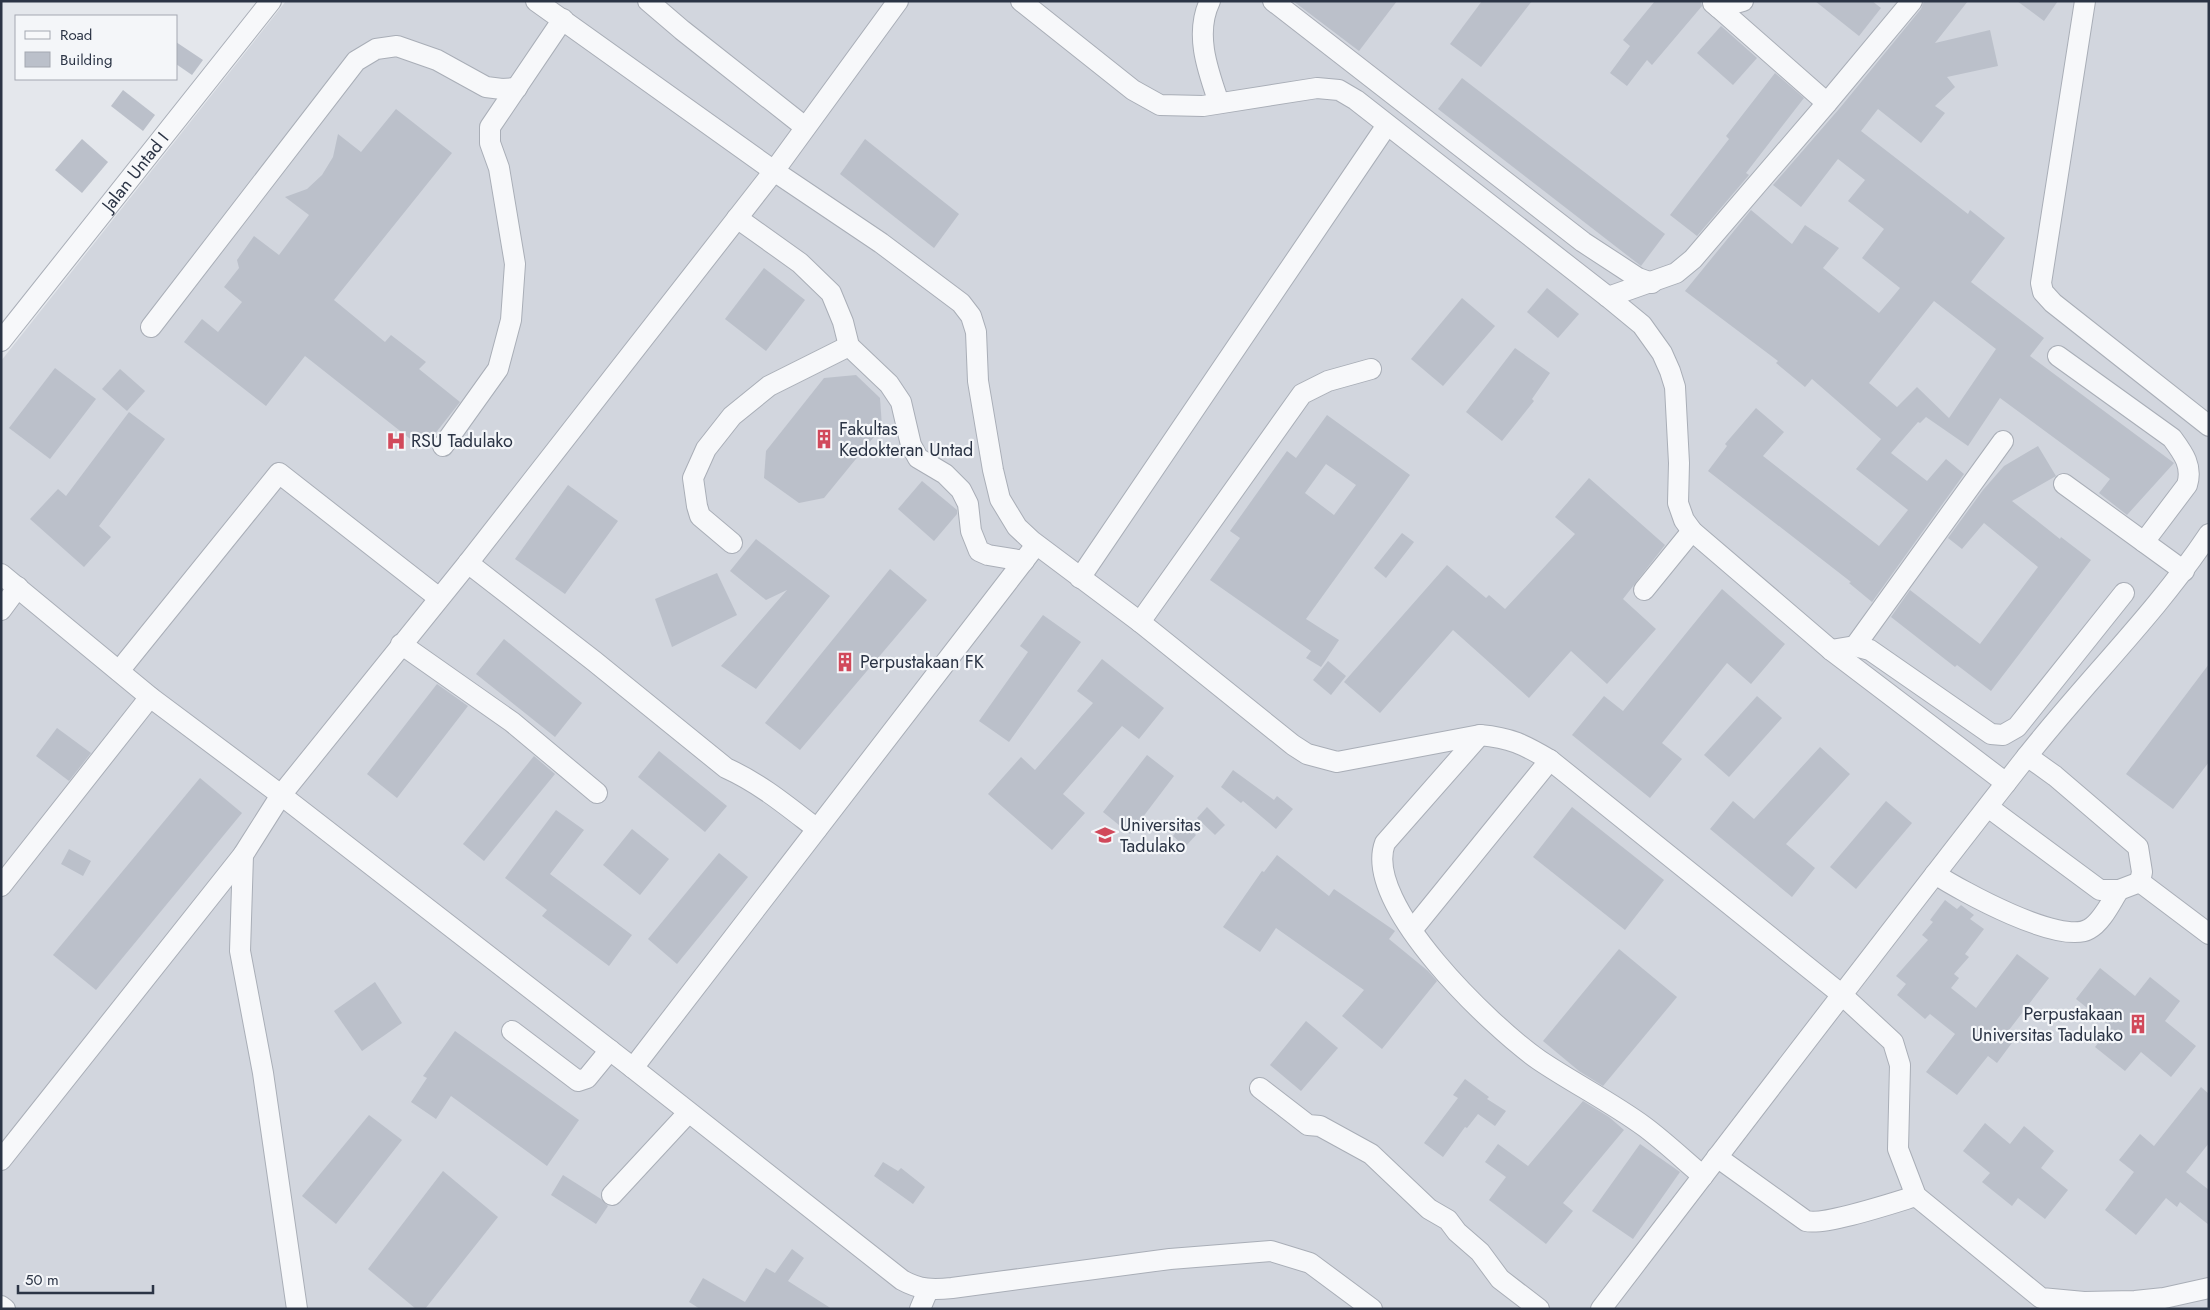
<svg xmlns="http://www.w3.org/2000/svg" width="2210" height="1310" viewBox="0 0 2210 1310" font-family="Jost,sans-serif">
  <rect width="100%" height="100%" fill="#e4e7ec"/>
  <path fill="#d2d6de" d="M286 1H2209V1309H1V361Z"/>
  <g fill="#bbc0ca" fill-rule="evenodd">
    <path d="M1293 1H1397L1359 51Z"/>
    <path d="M1482 1H1532L1481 67 1450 44Z"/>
    <path d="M1655 1H1701L1702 6 1652 65 1647 60 1627 86 1610 73 1630 46 1623 40Z"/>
    <path d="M1815 1H1872L1881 8 1859 36Z"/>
    <path d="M1924 1H1968L1935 43 1990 30 1998 66 1947 77 1955 87 1935 106 1945 113 1921 143 1878 109 1861 131 1968 214 1970 210 2005 238 1971 282 2044 338 2030 356 2174 463 2127 515 2099 493 2110 479 2000 398 1968 446 1926 417 1920 423 1918 422 1891 453 1927 481 1946 459 1964 474 1872 602 1849 583 1851 582 1708 471 1727 446 1725 444 1756 408 1784 432 1763 456 1879 546 1908 510 1856 469 1881 439 1812 379 1805 387 1776 363 1778 361 1685 291 1751 210 1792 244 1805 225 1839 248 1823 268 1879 313 1891 299 1900 288 1862 258 1884 229 1848 201 1865 180 1838 159 1801 207 1773 185 1839 109 1921 9ZM1934 301 1996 349 1949 418 1917 387 1897 407 1869 383Z"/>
    <path d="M2017 1H2058L2044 21Z"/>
    <path d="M1721 26 1757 58 1733 85 1697 53Z"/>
    <path d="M176 42 203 60 192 75 176 64Z"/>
    <path d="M1775 73 1804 98 1746 173 1749 175 1697 236 1670 215 1729 139 1726 136Z"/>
    <path d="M1462 78 1665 234 1641 266 1438 109Z"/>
    <path d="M123 90 155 115 143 131 111 106Z"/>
    <path d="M396 109 452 153 334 300 385 342 391 335 426 362 419 369 460 402 423 449 305 356 266 406 184 342 202 319 218 332 242 302 224 287 239 268 237 260 254 236 279 255 309 215 285 197 307 189 322 175 333 157 338 134 361 152Z"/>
    <path d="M82 139 108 162 82 193 55 170Z"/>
    <path d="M865 139 959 214 934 248 840 174Z"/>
    <path d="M764 268 805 300 766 351 725 319Z"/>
    <path d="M1547 288 1579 314 1558 338 1527 312Z"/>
    <path d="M1462 298 1495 326 1443 386 1411 359Z"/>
    <path d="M1515 348 1550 373 1532 399 1534 401 1502 441 1466 412Z"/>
    <path d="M55 368 96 399 50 459 9 428Z"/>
    <path d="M120 369 145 391 127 411 102 389Z"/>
    <path d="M856 375 880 398 882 427 824 498 799 503 764 478 766 451 824 378Z"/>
    <path d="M129 412 165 439 99 526 111 537 84 567 30 519 58 489 66 496Z"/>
    <path d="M1327 415 1410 475 1306 619 1339 640 1321 667 1306 658 1311 651 1210 580 1240 538 1230 531 1287 451 1296 458ZM1326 464 1356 485 1334 515 1305 493Z"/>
    <path d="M2038 446 2056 476 2012 501 2060 539 2061 537 2091 560 1991 691 1957 665 1955 667 1891 617 1910 590 1980 644 2038 567 1984 523 1962 549 1948 538 1983 490 2004 466Z"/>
    <path d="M1589 478 1665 545 1623 599 1656 629 1607 684 1571 651 1529 698 1453 630 1380 713 1344 682 1447 565 1486 598 1489 595 1505 609 1575 534 1555 517Z"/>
    <path d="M922 481 957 510V514L934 541 898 509Z"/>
    <path d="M568 485 618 521 565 594 515 559Z"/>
    <path d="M1402 533 1414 542 1386 578 1374 568Z"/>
    <path d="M756 539 830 596 756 689 721 666 787 590 766 600 730 571Z"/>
    <path d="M890 569 927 600 800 750 765 723Z"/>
    <path d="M717 573 737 615 672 647 655 599Z"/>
    <path d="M1722 589 1785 644 1751 684 1727 663 1662 743 1682 759 1650 798 1572 735 1604 696 1623 711Z"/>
    <path d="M1043 615 1081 642 1009 742 979 721 1028 652 1020 646Z"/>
    <path d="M504 639 582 703 555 737 476 674Z"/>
    <path d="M1102 659 1164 708 1139 739 1122 726 1063 794 1085 813 1052 850 988 794 1021 757 1035 770 1093 703 1077 691Z"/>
    <path d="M1328 661 1346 676 1331 695 1313 680Z"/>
    <path d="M2209 664V762L2173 809 2126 774Z"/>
    <path d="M437 684 468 706 397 798 367 774Z"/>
    <path d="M1757 696 1782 718 1729 777 1704 755Z"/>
    <path d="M57 728 91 753 69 781 36 756Z"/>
    <path d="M1820 747 1850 774 1786 844 1815 868 1792 897 1710 829 1733 801 1754 819Z"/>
    <path d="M659 751 727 806 705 832 638 777Z"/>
    <path d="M1147 755 1174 776 1130 834 1103 812Z"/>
    <path d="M534 756 555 774 484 861 463 844Z"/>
    <path d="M1233 770 1274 800 1277 796 1293 809 1276 829 1243 801 1241 803 1221 787Z"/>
    <path d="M200 778 242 813 96 990 53 955Z"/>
    <path d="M1886 801 1912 823 1856 889 1830 867Z"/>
    <path d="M1207 807 1225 825 1215 835 1197 818Z"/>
    <path d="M1572 807 1664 880 1625 930 1533 857Z"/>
    <path d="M556 810 584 830 550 874 632 935 609 966 542 916 547 910 505 878Z"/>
    <path d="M1183 823 1196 835 1185 847 1173 836Z"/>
    <path d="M632 829 669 859 640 895 603 865Z"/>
    <path d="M69 849 91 861 83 876 61 864Z"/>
    <path d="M719 853 748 877 677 964 648 939Z"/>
    <path d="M1277 855 1329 896 1334 889 1395 931 1389 939 1428 971 1437 981 1382 1049 1342 1016 1364 990 1276 928 1260 952 1223 927 1262 871 1264 872Z"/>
    <path d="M1945 900 1957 909 1961 905 1974 915 1970 919 1984 929 1965 954 1969 957 1954 974 1959 978 1951 988 1976 1008 2017 954 2049 978 2009 1030 2017 1036 1997 1063 1988 1056 1957 1095 1926 1072 1955 1034 1930 1014 1925 1019 1897 995 1906 984 1896 976 1928 940 1922 935 1933 922 1930 920Z"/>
    <path d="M1619 949 1677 997 1603 1086 1579 1071 1543 1041Z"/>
    <path d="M2100 968 2135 996 2150 977 2180 1001 2165 1021 2196 1046 2171 1077 2141 1052 2125 1071 2095 1047 2111 1027 2076 999Z"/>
    <path d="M375 982 402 1023 362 1051 334 1011Z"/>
    <path d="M1306 1021 1338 1048 1301 1091 1270 1065Z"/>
    <path d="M455 1031 579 1120 547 1166 451 1096 436 1119 411 1102 427 1078 423 1076Z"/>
    <path d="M1465 1079 1489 1097 1487 1099 1506 1111 1495 1126 1478 1114 1467 1128 1465 1127 1443 1157 1424 1143 1458 1098 1453 1095Z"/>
    <path d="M2201 1087 2209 1094V1143L2186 1172 2209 1190V1225L2180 1202 2177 1207 2166 1198 2136 1235 2105 1210 2134 1172 2119 1160 2140 1134 2154 1146Z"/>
    <path d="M1583 1101 1609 1117 1624 1130 1563 1203 1573 1211 1546 1244 1489 1200 1506 1177 1485 1162 1498 1144 1528 1166Z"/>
    <path d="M369 1115 402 1140 336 1224 302 1196Z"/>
    <path d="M1985 1123 2010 1144 2024 1126 2054 1151 2041 1168 2068 1190 2045 1219 2018 1198 2012 1206 1982 1182 1990 1173 1963 1151Z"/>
    <path d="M1640 1144 1680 1172 1633 1239 1592 1211Z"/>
    <path d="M883 1162 898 1171 901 1168 925 1187 913 1204 874 1176Z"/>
    <path d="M443 1171 498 1217 425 1309H416L368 1269Z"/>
    <path d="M563 1175 601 1199 608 1206 596 1224 551 1195Z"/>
    <path d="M792 1249 804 1258 788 1281 832 1309H700L689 1302 703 1278 745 1302 766 1268 775 1273Z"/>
  </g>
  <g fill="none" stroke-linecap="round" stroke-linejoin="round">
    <defs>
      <g id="minor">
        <path d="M536 1 774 171 881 243 961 303 971 316 976 332 978 381 993 470 1000 499 1017 527 1032 541 1140 622 1293 745 1307 754 1337 762 1480 735C1511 738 1523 744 1550 760L1841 994 1893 1042 1900 1065 1898 1149 1916 1196 2041 1298 2084 1302 2135 1301 2164 1298 2209 1288"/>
        <path d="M648 1 682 30 805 127"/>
        <path d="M1021 1 1133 90 1160 105 1203 106 1317 88 1339 90 1356 100 1608 297 1642 325 1662 353 1670 371 1675 387 1679 463 1678 503 1684 520 1692 531 1831 650 2006 783"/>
        <path d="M1210 1C1194 34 1208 71 1219 103"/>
        <path d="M1273 1 1583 242 1638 278 1652 283"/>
        <path d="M2085 1 2041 283 2043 292 2053 303 2209 426"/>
        <path d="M1713 3 1719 8 1743 1"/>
        <path d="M1719 8 1827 103"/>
        <path d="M737 218 800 263 831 293 843 322 849 346 889 384 901 402 911 445 918 458 945 474 961 490 968 504 971 531 979 551 988 555 1024 561"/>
        <path d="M1608 297 1676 273 1693 259 1827 103 1912 1"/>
        <path d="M151 327 356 61 376 49 397 46 437 60 486 87 502 89 517 88"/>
        <path id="s1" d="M1 341 271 1"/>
        <path d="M2058 356 2172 438C2183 453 2193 466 2187 485L2144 542"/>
        <path d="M443 446 498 369 511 320 515 264 499 168 490 143V127L563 19"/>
        <path d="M2064 484 2184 571"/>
        <path d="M732 543 700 516 697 506 693 478 706 449 732 416 769 386 849 346"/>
        <path d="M468 563 594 661 726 768C761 784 787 806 817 829"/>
        <path d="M1 574 150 697 281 795 633 1068 902 1280C920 1290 933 1290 952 1288L1170 1259 1271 1251 1310 1263 1372 1309"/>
        <path d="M1080 578 1387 125"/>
        <path d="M1644 590 1692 531"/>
        <path d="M1 610 18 587"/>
        <path d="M1140 622 1302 394 1328 381 1371 369"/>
        <path d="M401 644 512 722 597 793"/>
        <path d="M1855 646 2003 441"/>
        <path d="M1831 650 1855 646 1870 650 1991 734 2003 735 2017 727 2124 593"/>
        <path d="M119 671 279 473 439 598"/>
        <path d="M1480 735 1385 843C1362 904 1492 1027 1539 1060 1573 1083 1611 1102 1645 1127 1665 1142 1684 1160 1703 1176"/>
        <path d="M2027 756 2055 776 2138 847 2142 872 2140 882"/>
        <path d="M1988 807 2100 890H2119L2140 882 2209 934"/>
        <path d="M243 855 240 951 263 1073 297 1309"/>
        <path d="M1935 874C1961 891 2061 946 2089 929 2102 922 2111 902 2119 890"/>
        <path d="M1 886 150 697"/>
        <path d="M1412 930 1550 760"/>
        <path d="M512 1031 578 1081 587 1078 610 1050"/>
        <path d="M633 1068 1036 545"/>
        <path d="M1260 1088 1308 1125 1320 1126 1371 1154 1429 1209 1448 1220 1457 1232 1480 1252 1500 1279 1539 1309"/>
        <path d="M1717 1157 1806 1221C1824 1226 1893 1203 1916 1196"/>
        <path d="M1 1160 243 855 281 795 468 563 774 171 898 1"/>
        <path d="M612 1195 688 1113"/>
        <path d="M1 1306 5 1309"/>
        <path d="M920 1309 928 1290"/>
        <path d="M1601 1309C1742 1125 1882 941 2024 760 2084 683 2155 615 2209 534"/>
      </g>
    </defs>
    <use href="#minor" stroke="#a9aeb7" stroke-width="22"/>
    <use href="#minor" stroke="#f7f8fa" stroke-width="20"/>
  </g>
  <defs>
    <symbol id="building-bare" viewBox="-9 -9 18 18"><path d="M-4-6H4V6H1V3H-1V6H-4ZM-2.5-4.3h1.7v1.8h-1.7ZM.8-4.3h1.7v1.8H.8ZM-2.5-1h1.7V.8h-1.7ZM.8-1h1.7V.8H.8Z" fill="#d1495b" stroke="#f4f6f9" stroke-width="2.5" paint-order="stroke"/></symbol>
    <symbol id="hospital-bare" viewBox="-9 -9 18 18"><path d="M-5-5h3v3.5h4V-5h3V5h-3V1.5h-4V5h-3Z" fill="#d1495b" stroke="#f4f6f9" stroke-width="2.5" paint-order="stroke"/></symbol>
    <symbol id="university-bare" viewBox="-9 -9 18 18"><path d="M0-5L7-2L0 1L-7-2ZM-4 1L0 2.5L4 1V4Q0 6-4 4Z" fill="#d1495b" stroke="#f4f6f9" stroke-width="2.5" paint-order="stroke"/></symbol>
  </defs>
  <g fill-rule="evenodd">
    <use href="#building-bare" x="810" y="425" width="28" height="28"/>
    <use href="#hospital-bare" x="382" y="427" width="28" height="28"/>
    <use href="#building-bare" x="831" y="648" width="28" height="28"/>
    <use href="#university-bare" x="1091" y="821" width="28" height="28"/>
    <use href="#building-bare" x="2124" y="1010" width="28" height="28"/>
  </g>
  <g text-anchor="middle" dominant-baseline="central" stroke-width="4.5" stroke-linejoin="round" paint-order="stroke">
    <g font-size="18" fill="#2b3445" stroke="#f4f6f9">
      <text stroke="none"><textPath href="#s1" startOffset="216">Jalan Untad I</textPath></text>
    </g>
    <g font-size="18" fill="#2b3445" stroke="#f4f6f9" text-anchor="start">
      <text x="839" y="429">Fakultas<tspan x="839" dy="21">Kedokteran Untad</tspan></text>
      <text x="411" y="441">RSU Tadulako</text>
      <text x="860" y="662">Perpustakaan FK</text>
      <text x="1120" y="825">Universitas<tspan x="1120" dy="21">Tadulako</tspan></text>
      <text x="2123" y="1014" text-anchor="end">Perpustakaan<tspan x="2123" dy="21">Universitas Tadulako</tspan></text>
    </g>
  </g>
  <rect width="2210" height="1310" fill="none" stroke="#2b3445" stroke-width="5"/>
  <rect x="15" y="15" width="162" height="65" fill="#f4f6f9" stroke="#a4a8b1"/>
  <rect x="25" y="31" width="25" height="8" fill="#f7f8fa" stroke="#a4a8b1"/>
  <text x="60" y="40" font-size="15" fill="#2b3445">Road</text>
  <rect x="25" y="52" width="25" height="15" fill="#bbc0ca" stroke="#a4a8b1"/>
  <text x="60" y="65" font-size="15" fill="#2b3445">Building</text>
  <path d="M18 1285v8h135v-8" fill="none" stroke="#2b3445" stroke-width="2.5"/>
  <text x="25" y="1285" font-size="15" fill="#2b3445" stroke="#f4f6f9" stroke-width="4" paint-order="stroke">50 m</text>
</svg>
